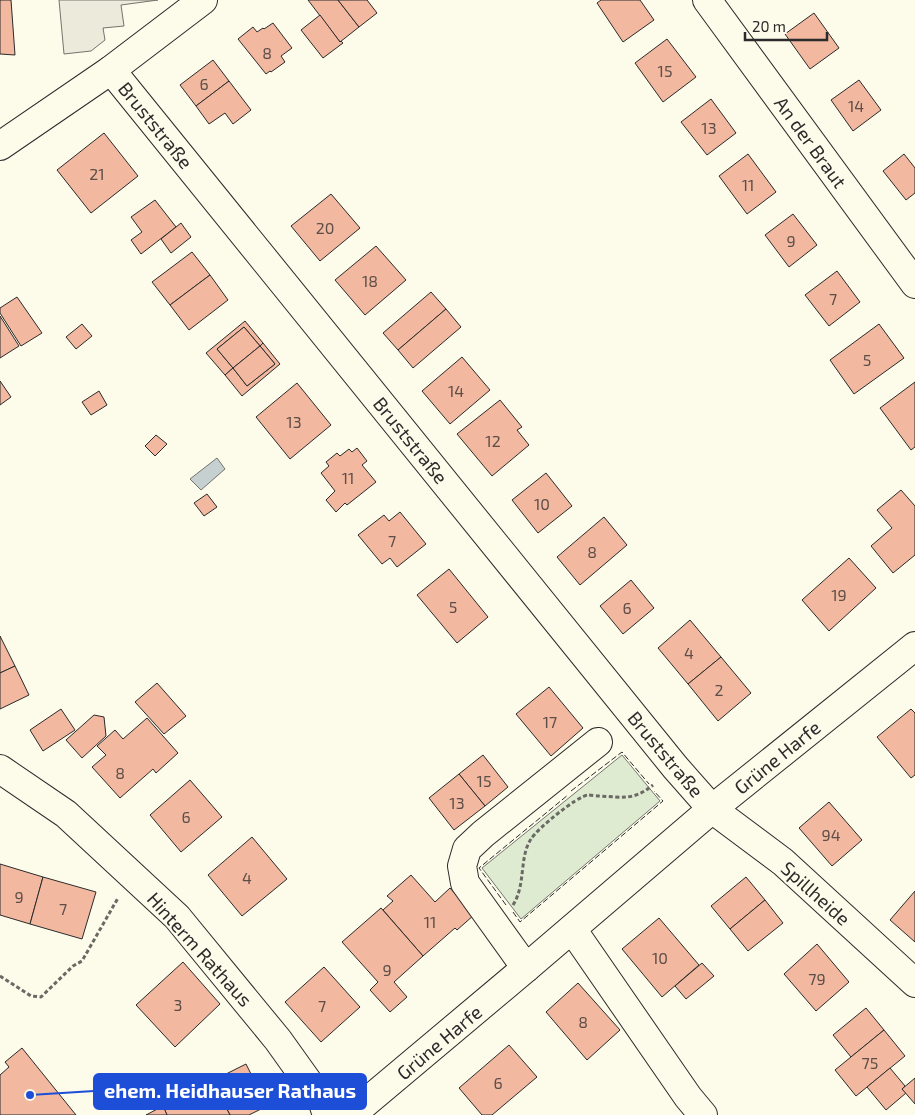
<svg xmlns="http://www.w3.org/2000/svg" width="915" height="1115" viewBox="0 0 915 1115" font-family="'Exo 2',sans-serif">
  <rect width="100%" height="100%" fill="#fdfbea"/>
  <path fill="#deebd1" stroke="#74746e" d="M622 755 660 801 521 919 482 868Z"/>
  <path fill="#eceadb" stroke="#74746e" d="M59 0H158L121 5 124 26 103 28 105 40 91 51 64 54Z"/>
  <path fill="#c7d0d0" stroke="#74746e" d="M217 458 225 469 201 490 190 479Z"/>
  <g fill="#f2b8a0" stroke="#2b2b2b">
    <path d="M0 0H11L15 55 0 54Z"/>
    <path d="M308 0H338L359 27 340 42Z"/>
    <path d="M338 0H367L377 13 359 27Z"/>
    <path d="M601 0H640L654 20 623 42 597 3Z"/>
    <path d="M814 13 839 48 810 69 785 34Z"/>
    <path d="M320 15 340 42 341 41 343 43 323 58 301 30Z"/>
    <path d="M273 23 292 48 281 56 285 62 271 72 270 71 266 74 238 39 253 27 257 32 263 28 264 29Z"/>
    <path d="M667 39 696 77 663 102 635 63Z"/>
    <path d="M213 60 229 81 196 106 180 85Z"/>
    <path d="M859 80 881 110 853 131 831 100Z"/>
    <path d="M229 81 251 110 233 124 225 113 209 124 196 106Z"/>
    <path d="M711 99 736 133 707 155 681 122Z"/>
    <path d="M104 133 138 176 91 213 57 170Z"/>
    <path d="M748 154 776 192 747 214 719 176Z"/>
    <path d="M904 154 915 168V193L906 200 883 171Z"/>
    <path d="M331 194 360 228 320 261 291 226Z"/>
    <path d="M155 200 176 227 141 254 131 240 142 232 131 217Z"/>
    <path d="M793 214 817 245 789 267 765 235Z"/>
    <path d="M181 223 191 237 171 253 161 239Z"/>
    <path d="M376 246 406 280 365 315 335 280Z"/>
    <path d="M192 252 210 275 170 305 152 282Z"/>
    <path d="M837 271 860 302 829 326 805 295Z"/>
    <path d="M210 275 228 300 189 330 170 305Z"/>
    <path d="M431 292 446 309 398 350 383 333Z"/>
    <path d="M17 297 42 333 21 346 0 313V308Z"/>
    <path d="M446 309 461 327 413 368 398 350Z"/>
    <path d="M0 316 19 346 0 358Z"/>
    <path d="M245 321 263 343 260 346 244 327 217 349 233 368 225 375 206 353Z"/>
    <path d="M82 324 92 336 76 349 66 337Z"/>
    <path d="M879 324 904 358 854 394 830 360Z"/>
    <path d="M244 327 260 346 233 368 217 349Z"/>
    <path d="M263 343 280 364 242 396 225 375 233 368 247 386 275 364 260 346Z"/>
    <path d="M260 346 275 364 247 386 233 368Z"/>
    <path d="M462 357 490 390 450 424 422 391Z"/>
    <path d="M0 381 11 397 0 405Z"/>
    <path d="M915 382V447L911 450 880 408Z"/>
    <path d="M297 383 331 425 290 459 256 417Z"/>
    <path d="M99 391 107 405 91 415 82 402Z"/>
    <path d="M500 400 522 427 517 430 529 445 492 476 457 434Z"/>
    <path d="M156 435 167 444 155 456 145 446Z"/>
    <path d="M357 448 367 461 362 465 376 482 347 505 345 503 336 512 326 500 335 491 321 473 329 466 326 462 337 453 340 456 349 449 352 452Z"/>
    <path d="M546 473 572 506 538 533 512 500Z"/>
    <path d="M901 490 915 506V555L893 573 871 546 892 528 877 510Z"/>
    <path d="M207 494 217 507 204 516 194 503Z"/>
    <path d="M400 512 426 544 397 567 390 558 382 564 358 535 384 515 389 521Z"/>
    <path d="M604 517 627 545 580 585 557 557Z"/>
    <path d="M849 558 876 588 829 631 802 600Z"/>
    <path d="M449 569 488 617 457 643 417 595Z"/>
    <path d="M631 580 654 608 623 634 600 606Z"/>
    <path d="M690 620 721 657 688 684 658 648Z"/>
    <path d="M0 636 15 666 0 673Z"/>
    <path d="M721 657 751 693 718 721 688 684Z"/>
    <path d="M15 666 29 695 0 709V673Z"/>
    <path d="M157 683 186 716 164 734 135 702Z"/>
    <path d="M549 687 583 728 551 756 516 714Z"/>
    <path d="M61 709 75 730 43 751 30 730Z"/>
    <path d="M911 709 915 713V775L911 778 877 737Z"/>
    <path d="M94 715 104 717 106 736 82 758 66 740Z"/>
    <path d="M147 718 178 753 156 773 153 769 120 798 92 767 106 755 97 746 115 730 123 739Z"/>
    <path d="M483 755 508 787 485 806 459 774Z"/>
    <path d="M459 774 485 806 454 830 429 798Z"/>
    <path d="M190 780 222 817 181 852 150 815Z"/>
    <path d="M829 802 862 840 832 866 799 828Z"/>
    <path d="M252 837 287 879 242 916 208 875Z"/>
    <path d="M0 864 43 877 30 924 0 915Z"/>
    <path d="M411 875 435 902 450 888 474 915 457 930 455 928 423 956 383 910 393 901 387 896Z"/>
    <path d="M43 877 96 892 82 939 30 924Z"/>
    <path d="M746 877 765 900 730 929 711 906Z"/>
    <path d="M915 891V942L890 920Z"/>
    <path d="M765 900 783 923 748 951 730 929Z"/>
    <path d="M381 908 423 956 394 982 407 997 390 1012 370 990 378 982 342 942Z"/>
    <path d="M659 918 699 965 662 997 622 949Z"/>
    <path d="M817 944 849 982 816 1011 784 974Z"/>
    <path d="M183 962 220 1004 175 1047 136 1005Z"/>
    <path d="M702 963 714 976 686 999 675 986Z"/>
    <path d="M324 967 360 1007 321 1042 285 1002Z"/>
    <path d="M578 983 620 1030 587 1060 546 1012Z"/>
    <path d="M866 1008 884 1030 851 1057 833 1035Z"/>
    <path d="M884 1030 905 1056 856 1096 835 1070Z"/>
    <path d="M509 1045 537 1077 492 1115H482L459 1088Z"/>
    <path d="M22 1048 76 1115H0V1075L9 1067 5 1062Z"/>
    <path d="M246 1064 267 1106 249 1115H230L212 1081Z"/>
    <path d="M890 1068 905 1086 902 1089 906 1093 886 1110 867 1087Z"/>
    <path d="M915 1078V1104L902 1089Z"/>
    <path d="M212 1081 230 1115H167L163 1106Z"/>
    <path d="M163 1106 167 1115H146Z"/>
  </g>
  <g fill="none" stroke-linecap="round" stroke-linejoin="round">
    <defs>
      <g id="minor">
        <path d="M707 0 915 284"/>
        <path d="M111 70 675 767 712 809 783 862 915 983"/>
        <path d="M0 146 111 70 203 0"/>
        <path d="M0 769 66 814 177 917 278 1040 323 1103 327 1115"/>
        <path d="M572 929 688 1097 703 1115"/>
        <path d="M526 968 465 883 462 866 467 849 483 834 598 742"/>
        <path d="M351 1115 526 968 712 809 915 646"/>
      </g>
    </defs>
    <use href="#minor" stroke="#2b2b2b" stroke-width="30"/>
    <g stroke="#6a6964" stroke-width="3" stroke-dasharray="4 2.5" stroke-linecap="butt">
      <path d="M513 905C526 885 519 857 531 839 537 829 577 796 588 795 591 795 596 796 599 796 623 797 633 801 653 785"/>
      <path d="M0 976 31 996 41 997 73 966 82 961 118 898"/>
    </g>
    <use href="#minor" stroke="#fdfbea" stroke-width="28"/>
    <g stroke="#2b2b2b" stroke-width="1" stroke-dasharray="6 2.5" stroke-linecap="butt">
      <path d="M571 791 622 752 649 784"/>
      <path d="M506 905 479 868 568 795"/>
      <path d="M513 912 520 922 663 801 654 791"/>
    </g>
  </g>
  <g text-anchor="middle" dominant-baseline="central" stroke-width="4" stroke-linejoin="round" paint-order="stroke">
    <g font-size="16" fill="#5d4e48">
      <text x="267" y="52">8</text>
      <text x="665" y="70">15</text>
      <text x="204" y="83">6</text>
      <text x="856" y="105">14</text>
      <text x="709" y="127">13</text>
      <text x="97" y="173">21</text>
      <text x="748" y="184">11</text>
      <text x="325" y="227">20</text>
      <text x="791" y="240">9</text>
      <text x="370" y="280">18</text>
      <text x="833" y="298">7</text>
      <text x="867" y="359">5</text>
      <text x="456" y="390">14</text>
      <text x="294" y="421">13</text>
      <text x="493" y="440">12</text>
      <text x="348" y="477">11</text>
      <text x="542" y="503">10</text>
      <text x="392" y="540">7</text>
      <text x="592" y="551">8</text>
      <text x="839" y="594">19</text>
      <text x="453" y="606">5</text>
      <text x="627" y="607">6</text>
      <text x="689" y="652">4</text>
      <text x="719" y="689">2</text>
      <text x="550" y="721">17</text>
      <text x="120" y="772">8</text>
      <text x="484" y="780">15</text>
      <text x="457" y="802">13</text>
      <text x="186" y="816">6</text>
      <text x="831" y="834">94</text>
      <text x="247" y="877">4</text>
      <text x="19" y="896">9</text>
      <text x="63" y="908">7</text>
      <text x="430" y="921">11</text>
      <text x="660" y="957">10</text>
      <text x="387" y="969">9</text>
      <text x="817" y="978">79</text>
      <text x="178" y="1004">3</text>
      <text x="322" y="1005">7</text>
      <text x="583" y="1021">8</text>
      <text x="870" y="1062">75</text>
      <text x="498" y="1082">6</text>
    </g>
    <g font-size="19" fill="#2b2b2b" stroke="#fdfbea">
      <text transform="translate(156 125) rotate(51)">Bruststraße</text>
      <text transform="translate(811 142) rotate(54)">An der Braut</text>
      <text transform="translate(411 440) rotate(51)">Bruststraße</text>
      <text transform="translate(666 754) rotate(50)">Bruststraße</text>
      <text transform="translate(777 757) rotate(-39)">Grüne Harfe</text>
      <text transform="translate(816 893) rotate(42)">Spillheide</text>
      <text transform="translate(200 949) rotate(48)">Hinterm Rathaus</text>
      <text transform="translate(439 1042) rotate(-40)">Grüne Harfe</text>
    </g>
  </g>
  <path fill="none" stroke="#1d4ed8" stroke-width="2" d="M30 1095L94 1091"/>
  <circle fill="#1d4ed8" stroke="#fdfbea" stroke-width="2" cx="30" cy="1095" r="5"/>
  <rect fill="#1d4ed8" stroke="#1d4ed8" stroke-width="2" x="94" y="1074" width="272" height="35" rx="5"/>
  <g font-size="20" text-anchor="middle" font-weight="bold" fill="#fff">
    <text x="230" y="1098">ehem. Heidhauser Rathaus</text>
  </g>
  <path d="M745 32v8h82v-8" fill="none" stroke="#2b2b2b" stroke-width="2.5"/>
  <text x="752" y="32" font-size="15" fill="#2b2b2b" stroke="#fdfbea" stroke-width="4" paint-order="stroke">20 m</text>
</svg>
